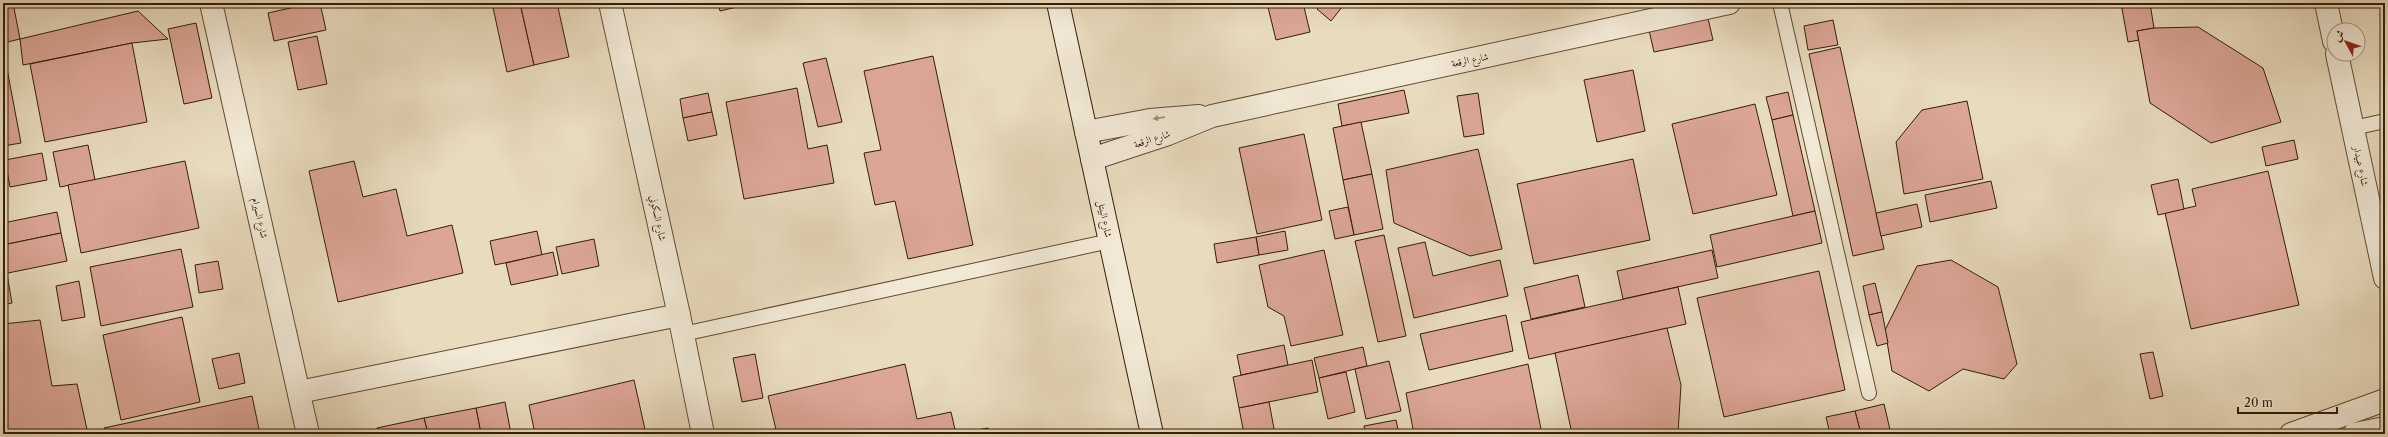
<svg xmlns="http://www.w3.org/2000/svg" width="2388" height="437" viewBox="0 0 2388 437" font-family="'Libre Caslon Text',Amiri,serif">
  <rect width="100%" height="100%" fill="#e9dbbe"/>
  <filter id="stains"><feTurbulence type="fractalNoise" baseFrequency=".005" numOctaves="4"/><feColorMatrix values="0 0 0 0 .2 0 0 0 0 .09 0 0 0 0 .02 0 0 0 .5 -.17"/></filter>
  <radialGradient id="worn" r=".72"><stop offset=".6" stop-color="#630" stop-opacity="0"/><stop offset="1" stop-color="#630" stop-opacity=".3"/></radialGradient>
  <g fill="#dca697" stroke="#341d06">
    <path d="M3 3H13L20 39 3 43Z"/>
    <path d="M313 3H320L326 30 274 41 268 13Z"/>
    <path d="M492 3H520L534 65 507 72Z"/>
    <path d="M520 3H557L569 57 534 65Z"/>
    <path d="M718 3H754L720 11Z"/>
    <path d="M1267 3H1303L1310 32 1276 40Z"/>
    <path d="M1323 3H1337L1342 7 1331 21 1317 9Z"/>
    <path d="M2121 3H2150L2154 28 2137 31 2139 40 2128 42Z"/>
    <path d="M138 11 168 39 132 43 23 65 20 39Z"/>
    <path d="M1707 14 1713 40 1654 52 1648 26Z"/>
    <path d="M1833 20 1838 45 1808 50 1804 26Z"/>
    <path d="M196 23 212 98 184 104 168 29Z"/>
    <path d="M2198 27 2263 68 2281 122 2211 143 2150 103 2137 31 2154 28Z"/>
    <path d="M317 36 327 84 298 90 288 42Z"/>
    <path d="M132 43 147 122 45 142 30 64Z"/>
    <path d="M1840 47 1884 249 1853 256 1809 54Z"/>
    <path d="M4 53 21 143 3 146V54Z"/>
    <path d="M933 56 973 245 908 259 895 201 875 205 864 153 881 150 864 71Z"/>
    <path d="M826 58 842 122 818 127 803 63Z"/>
    <path d="M1633 70 1645 131 1597 142 1584 80Z"/>
    <path d="M797 88 808 149 827 145 834 183 744 199 726 102Z"/>
    <path d="M1404 90 1409 113 1342 126 1338 104Z"/>
    <path d="M1788 92 1793 115 1772 120 1766 97Z"/>
    <path d="M708 93 712 112 683 118 680 99Z"/>
    <path d="M1478 93 1484 134 1464 137 1457 96Z"/>
    <path d="M1967 101 1983 179 1904 194 1896 142 1922 110Z"/>
    <path d="M1755 104 1777 195 1693 214 1672 124Z"/>
    <path d="M712 112 717 135 688 141 683 118Z"/>
    <path d="M1793 115 1815 211 1793 216 1772 120Z"/>
    <path d="M1361 122 1372 174 1343 180 1333 128Z"/>
    <path d="M1304 134 1322 220 1257 234 1239 148Z"/>
    <path d="M2294 140 2298 159 2266 166 2262 147Z"/>
    <path d="M88 145 95 180 60 187 53 152Z"/>
    <path d="M1478 149 1502 249 1470 256 1394 223 1386 170Z"/>
    <path d="M42 153 47 180 10 187 5 160Z"/>
    <path d="M1633 159 1650 240 1534 264 1517 184Z"/>
    <path d="M185 161 199 228 81 253 68 185Z"/>
    <path d="M354 161 363 197 396 189 407 236 452 225 463 273 338 302 309 171Z"/>
    <path d="M2268 171 2299 305 2191 329 2165 213 2196 206 2192 189Z"/>
    <path d="M1372 174 1383 229 1354 235 1343 180Z"/>
    <path d="M2178 179 2184 209 2158 215 2151 185Z"/>
    <path d="M1991 181 1997 208 1930 222 1925 195Z"/>
    <path d="M1917 204 1922 227 1881 236 1876 213Z"/>
    <path d="M1348 207 1354 235 1335 239 1329 211Z"/>
    <path d="M1815 211 1822 243 1717 267 1710 235Z"/>
    <path d="M57 212 61 233 3 245V223Z"/>
    <path d="M537 231 542 255 495 265 490 241Z"/>
    <path d="M1285 231 1288 250 1259 255 1256 237Z"/>
    <path d="M61 233 67 261 3 274V245Z"/>
    <path d="M1384 235 1406 336 1378 342 1355 241Z"/>
    <path d="M1256 237 1259 255 1217 263 1214 244Z"/>
    <path d="M594 239 599 266 562 274 556 247Z"/>
    <path d="M1425 242 1433 276 1500 260 1508 296 1414 318 1398 248Z"/>
    <path d="M181 249 193 307 101 326 90 267Z"/>
    <path d="M1324 250 1343 335 1291 346 1284 316 1268 307 1259 265Z"/>
    <path d="M1712 250 1718 278 1623 299 1617 271Z"/>
    <path d="M553 252 558 275 511 285 506 263Z"/>
    <path d="M1951 260 1998 287 2017 364 2004 379 1963 369 1929 391 1892 371 1885 330 1917 266Z"/>
    <path d="M218 261 223 289 199 293 195 265Z"/>
    <path d="M1819 271 1845 390 1724 417 1697 298Z"/>
    <path d="M3 274H7L12 303 3 305Z"/>
    <path d="M1578 275 1585 307 1531 319 1524 288Z"/>
    <path d="M79 281 85 317 62 321 56 286Z"/>
    <path d="M1875 283 1882 312 1869 315 1863 286Z"/>
    <path d="M1678 287 1686 324 1529 359 1521 322Z"/>
    <path d="M1882 312 1888 343 1877 346 1869 315Z"/>
    <path d="M1506 315 1513 351 1429 370 1420 334Z"/>
    <path d="M182 317 200 402 121 420 103 335Z"/>
    <path d="M40 320 52 386 77 384 88 434H3V324Z"/>
    <path d="M1667 328 1681 385 1678 433 1572 434 1555 353Z"/>
    <path d="M1284 345 1288 365 1241 375 1237 355Z"/>
    <path d="M1363 347 1367 366 1319 378 1314 358Z"/>
    <path d="M2153 352 2163 396 2150 399 2140 354Z"/>
    <path d="M239 353 245 383 219 389 212 359Z"/>
    <path d="M755 354 763 398 742 402 733 358Z"/>
    <path d="M1312 360 1318 392 1239 408 1233 377Z"/>
    <path d="M1389 361 1401 411 1366 419 1355 369Z"/>
    <path d="M905 364 917 419 951 412 956 434H777L768 396Z"/>
    <path d="M1528 364 1542 434H1414L1406 393Z"/>
    <path d="M1346 372 1355 412 1328 419 1319 378Z"/>
    <path d="M634 380 646 434H535L529 405Z"/>
    <path d="M252 396 260 434H106L104 428Z"/>
    <path d="M505 402 511 434H481L476 408Z"/>
    <path d="M1269 402 1275 434H1244L1239 408Z"/>
    <path d="M1884 404 1891 434H1861L1855 411Z"/>
    <path d="M476 408 481 434H428L424 418Z"/>
    <path d="M1855 411 1861 434H1830L1826 417Z"/>
    <path d="M424 418 428 434H378L377 428Z"/>
    <path d="M1396 420 1399 434H1365L1364 426Z"/>
    <path d="M988 428 989 434H962V433Z"/>
  </g>
  <g fill="none" stroke-linecap="round" stroke-linejoin="round">
    <defs>
      <g id="lane">
        <path d="M1780 3 1869 393"/>
        <path d="M2353 128 2385 121"/>
        <path d="M683 334 1110 241"/>
      </g>
      <g id="street">
        <path d="M211 3 308 434"/>
        <path d="M610 3 679 315 703 434"/>
        <path d="M2326 3 2334 41"/>
        <path d="M2337 54 2385 278"/>
        <path d="M1086 132 1150 120 1199 116"/>
        <path d="M1092 159 1168 134 1212 116 1729 3"/>
        <path d="M299 392 679 315"/>
        <path d="M2291 434 2385 400"/>
        <path d="M2354 434 2385 428"/>
      </g>
      <path id="secondary" d="M1058 3 1152 434"/>
    </defs>
    <use href="#lane" stroke="#614c34" stroke-width="16"/>
    <use href="#street" stroke="#614c34" stroke-width="24"/>
    <use href="#secondary" stroke="#341d06" stroke-width="24"/>
    <use href="#lane" stroke="#f1e8d5" stroke-width="14"/>
    <use href="#street" stroke="#f1e8d5" stroke-width="22"/>
    <use href="#secondary" stroke="#f1e8d5" stroke-width="22"/>
  </g>
  <defs><path id="oneway-solid" d="M-6-.8H1V-3.2L6.5 0L1 3.2V.8H-6Z"/></defs>
  <use fill="#9c8d78" href="#oneway-solid" transform="translate(1159 118) rotate(172)"/>
  <g text-anchor="middle" dominant-baseline="central" stroke-width="4" stroke-linejoin="round" paint-order="stroke">
    <g font-size="10" fill="#341d06" stroke="#f1e8d5">
      <text transform="translate(1470 60) rotate(-12)">شارع الرقعة</text>
      <text transform="translate(1152 139) rotate(-18)">شارع الرقعة</text>
      <text transform="translate(2361 166) rotate(78)">شارع عبيدار</text>
      <text transform="translate(260 218) rotate(77)">شارع السيرام</text>
      <text transform="translate(658 218) rotate(78)">شارع السكوني</text>
      <text transform="translate(1105 219) rotate(78)">شارع البيتل</text>
    </g>
  </g>
  <rect width="2388" height="437" fill="none" stroke="#e9dbbe" stroke-width="16"/>
  <rect x="4" y="4" width="2380" height="429" fill="none" stroke="#341d06" stroke-width="2"/>
  <rect x="8" y="8" width="2372" height="421" fill="none" stroke="#341d06"/>
  <g transform="translate(2346 42) rotate(310)"><circle r="19" fill="#f1e8d5" stroke="#a59782"/>
  <path d="M0-3L7 15L0 10L-7 15Z" fill="#8f2418"/>
  <text y="-6" font-size="11" font-weight="bold" text-anchor="middle" fill="#341d06">ش</text>
  </g>
  <path d="M2238 407v6h99v-6" fill="none" stroke="#341d06" stroke-width="2"/>
  <text x="2244" y="407" font-size="12" fill="#341d06" stroke="#f1e8d5" stroke-width="3" paint-order="stroke">20 m</text>
  <rect width="100%" height="100%" filter="url(#stains)"/>
  <rect width="100%" height="100%" fill="url(#worn)"/>
</svg>
